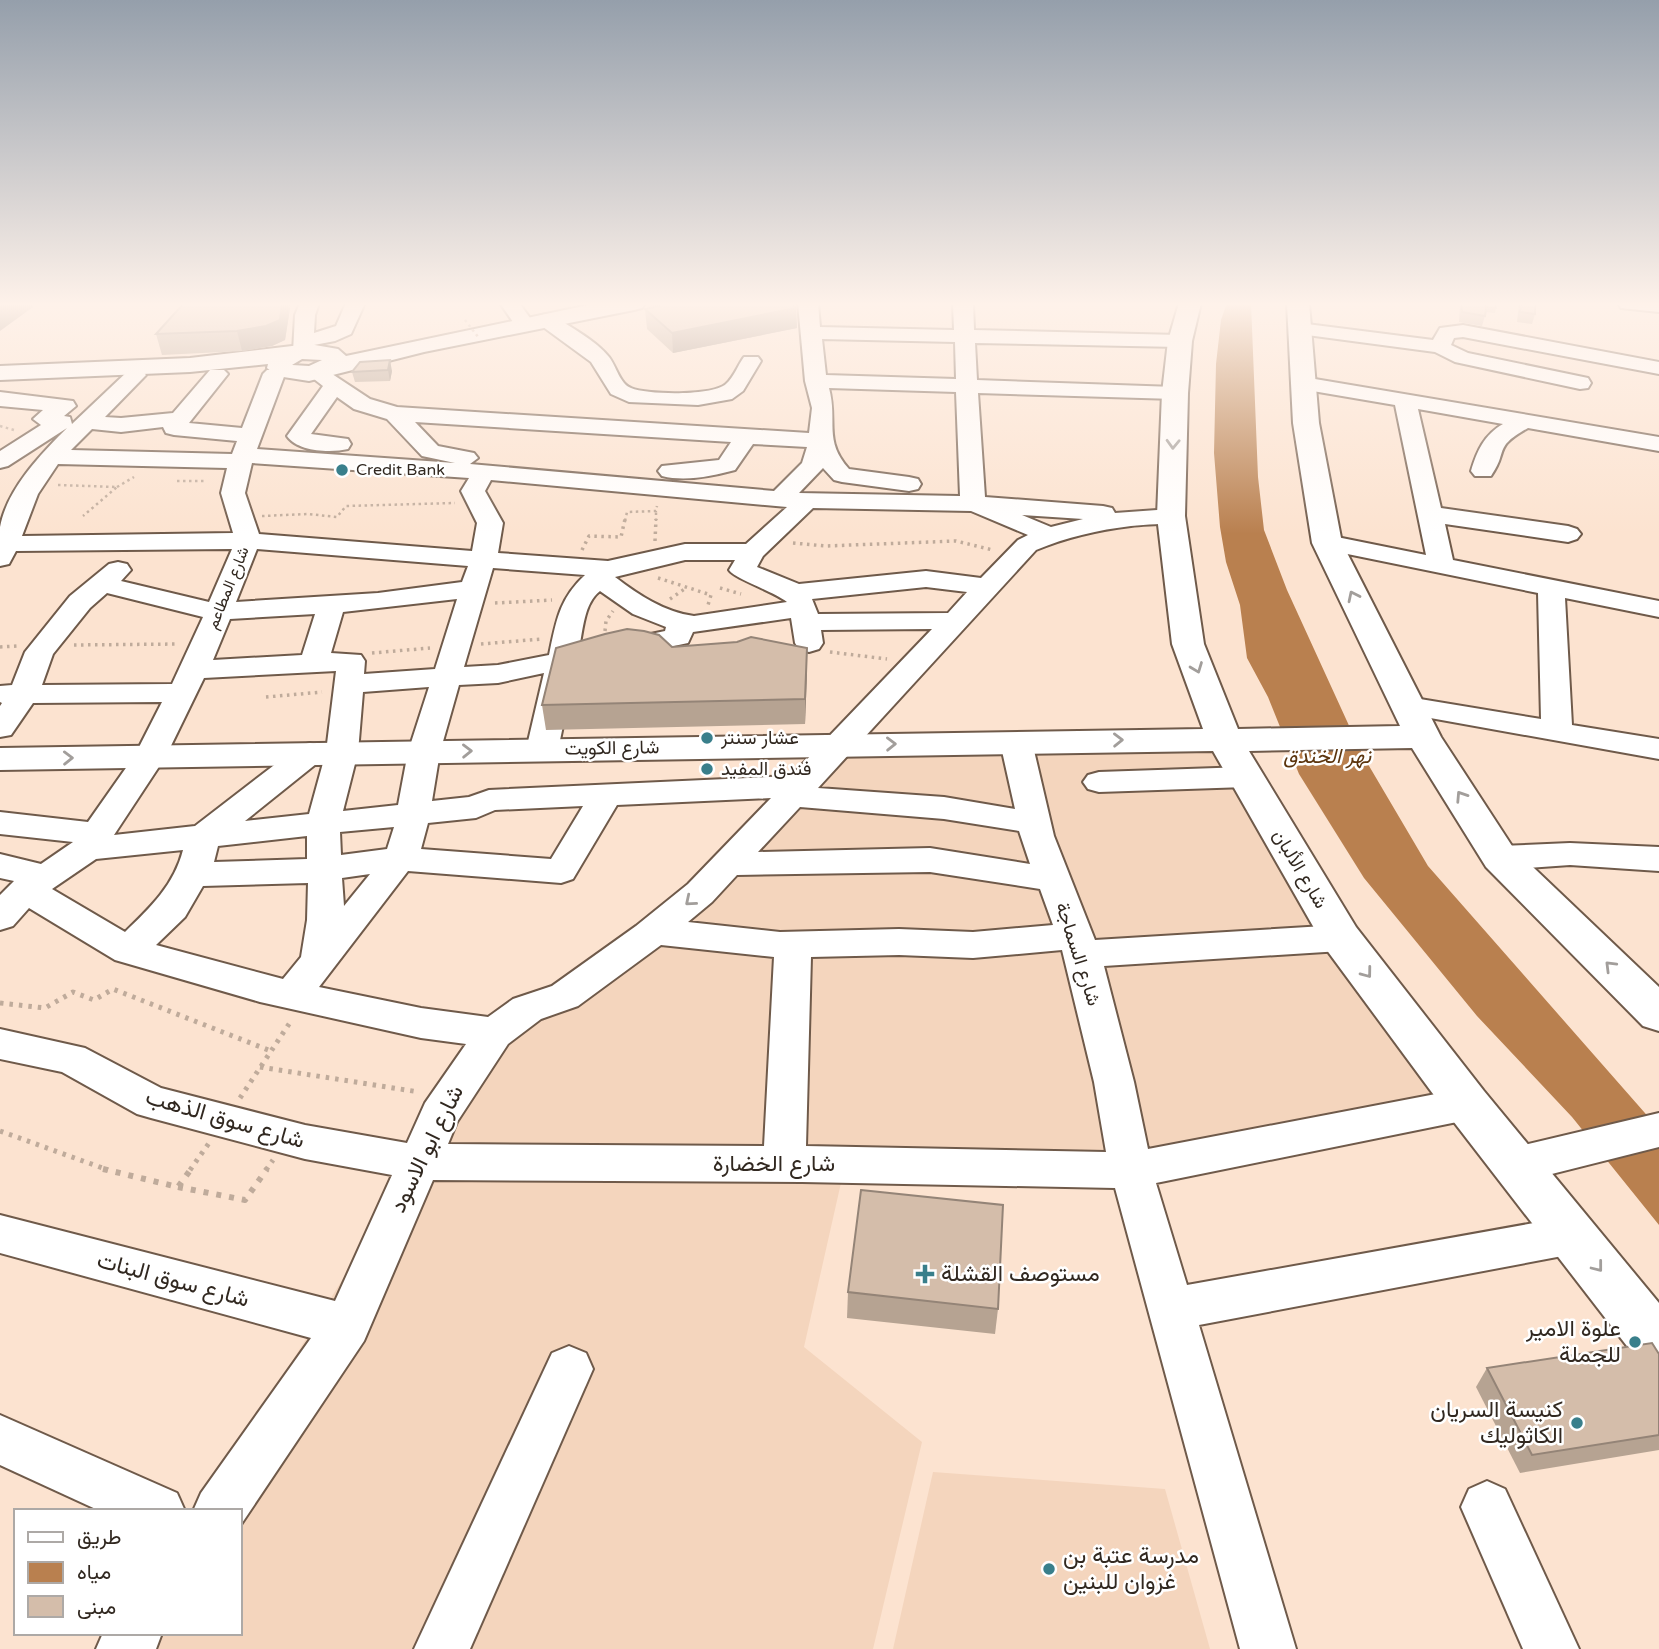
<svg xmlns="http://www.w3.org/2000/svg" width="1659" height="1649" viewBox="0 0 1659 1649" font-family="'Varela Round',Vazirmatn,sans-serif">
  <rect width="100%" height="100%" fill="#fce3d0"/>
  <g fill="#f4d5bd">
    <path d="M1224 739 1467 1104 1131 1170 845 1165 804 1347 922 1442 873 1649H115L125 1633H240V1511H200L494 1033 728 864 837 744Z"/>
    <path d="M933 1472 1165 1489 1210 1649H893Z"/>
  </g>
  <path fill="#b9804f" d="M1227 303H1251L1258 477 1264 530 1287 590 1362 754 1428 866 1659 1129V1225L1572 1117 1477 1016 1364 878 1299 774 1268 697 1247 658 1240 605 1226 562 1220 527 1214 453 1216 364 1221 320Z"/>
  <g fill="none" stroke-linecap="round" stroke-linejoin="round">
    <defs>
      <g id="minor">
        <path d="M300 303H319L315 315 314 333 336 326 346 303H365L351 334 335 341 314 345 310 356H296L293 352 295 315Z"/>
        <path d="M500 303H519L530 318 527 322H513Z"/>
        <path d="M798 303H818L820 327 954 330 953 303H973L974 330 1180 335 1187 337 1190 341 1187 345 1180 347 975 343 977 380 1175 387 1183 388 1186 393 1183 398 1175 399 978 393 985 497 1103 506 1112 508 1115 513 1171 509 1180 511 1183 516 1180 521C1164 525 1147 524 1131 526 1098 530 1067 537 1036 550L818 788 944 797 1015 809 1000 742 1005 735 1016 733 1027 735 1032 742 1054 836 1095 940 1341 925 1354 929 1359 938 1354 947 1341 951 1104 966 1134 1082 1148 1149 1467 1088 1481 1092 1487 1104 1481 1116 1467 1120 1156 1183 1187 1285 1573 1216 1589 1221 1595 1235 1589 1249 1573 1254 1199 1325 1296 1649H1240L1115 1188 802 1182 433 1180 364 1341 240 1526V1511H193L201 1493 311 1338 0 1253V1215L335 1301 392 1175 305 1159 151 1118 137 1114 62 1072 0 1059V1029L85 1048 161 1088 305 1125 407 1143 425 1103 466 1044 421 1038 260 1002 115 960 29 908 13 926 0 930V895L14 881 0 878V854L41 864 73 842 0 834V812L88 822 135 755 162 702 33 703 11 735 0 737V706L2 703 0 702V686L12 685 25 652 70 596 109 564 118 562 127 564 131 570 121 581 209 602 232 549 16 551 9 564 0 566C0 554 0 539 0 527 7 489 41 454 67 428L8 466 0 468V451L41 425 33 419 43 410 0 406V392L73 401 76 406 64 416 70 417 72 424 128 371H142L146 375 105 417 121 418 173 413 210 370H224L228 374 189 423 242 428 263 374 267 370H281L285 374 257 449 455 463 422 456 387 419 354 409 337 397 311 434 348 439 351 444 348 449C331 453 298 452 287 436L323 386 305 372 309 368H323L370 399 397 407 809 433 812 408 805 381ZM822 339 955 342 956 379 826 375ZM829 388 956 392 960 496 799 493 823 468 834 480 842 482 909 491 918 489 921 484 918 479 909 477 849 469C823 440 838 422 829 388ZM415 422 731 442 719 460 662 466 658 471 662 476C685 482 713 476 735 470L753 444 807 447 802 463 774 491 470 464 478 458 474 453 438 446ZM163 427 166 433 174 435 237 441 232 454 71 450 92 429 121 432ZM252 463 469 478 461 491 477 523 472 551 259 534 245 493ZM58 464 227 468 221 493 233 533 22 536 38 494ZM491 480 787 507 746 544H685L608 561 498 553 503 523 485 491ZM813 508 971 511 1028 535 1018 540 981 578 926 571 799 584 757 567 763 556ZM1022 515 1083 519 1051 527ZM257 549 468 566 462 582 378 593 236 602ZM685 560H735L729 570C735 579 773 591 787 602L694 616C664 612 639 595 615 577ZM493 568 585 575C559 599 556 622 549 655L498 665 464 667ZM926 587 967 592 948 613 818 614 812 599ZM600 591 633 614 666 627 665 631 579 649C583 630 584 603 600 591ZM107 593 203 617 172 684 42 685 53 654 90 608ZM457 599 435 669 364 674 365 661 361 655 331 653 343 612ZM315 614 302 655 213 660 230 619ZM791 618 795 643 799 649 809 652 819 649 823 643 821 630 932 629 791 776 489 790 469 797 432 801 440 752 459 685 498 683 544 673 526 750 531 757 542 760 553 757 558 750 575 667 688 643 693 632ZM336 671 326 752 309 814 245 821 321 760 326 753 321 746 310 743 299 746 195 826 114 835 166 756 204 678ZM429 687 408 752 398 805 343 811 358 752 363 692ZM771 798 688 884 636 926 552 986 513 999 488 1017 421 1008 319 987 408 871 561 883 573 879 617 805ZM583 806 551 859 421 849 428 823 476 818 495 810ZM800 807 944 819 1019 831 1030 864 930 848 758 852ZM394 827 387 849 341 855 340 832ZM307 836V859L214 862 218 846ZM183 850C174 885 151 907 125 932L52 889 96 859ZM930 872 1040 889 1053 925 973 932 899 929 780 932 688 922 712 902 737 875ZM370 874 344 906 342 878ZM308 883 307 920 301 957 283 979 156 945 185 917 203 886ZM661 945 774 957 764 1146 448 1144 457 1122 508 1044 541 1019 578 1006ZM1062 950 1094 1082 1106 1152 806 1146 811 957 899 955 973 958Z"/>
        <path d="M546 314 553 316C572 328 595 340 609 357 616 366 620 384 631 388 648 395 712 396 726 384 734 377 738 365 744 357H758L761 361 743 391 732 399 698 405 629 402 611 394 591 362 539 324 536 320 539 316Z"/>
        <path d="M1299 323 1433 340 1440 328 1463 325 1659 362V374L1463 337 1454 338 1451 345 1468 353 1588 378 1591 383 1588 388 1580 389 1455 362 1435 352 1292 333 1289 329 1292 325Z"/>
        <path d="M1303 377 1659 437V451L1528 428C1492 448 1509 451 1491 476H1475L1471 471C1477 451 1484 435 1503 424L1418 409 1441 508 1568 526 1577 529 1581 534 1577 539 1568 542 1445 524 1453 560 1659 601V617L1565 598 1572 725 1659 739V759L1397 712 1393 706 1397 700 1408 697 1541 719 1538 593 1318 548 1314 543 1318 538 1327 535 1426 555 1395 405 1295 388 1292 383 1295 378Z"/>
        <path d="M1246 767 1257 770 1262 777 1257 784 1246 787 1099 792 1088 789 1083 782 1088 775 1099 772Z"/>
        <path d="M1570 843 1659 847V871L1570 865 1500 870 1488 866 1483 858 1488 850 1500 846Z"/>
        <path d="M1659 1113V1147L1516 1183 1501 1178 1495 1165 1501 1152 1516 1147Z"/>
        <path d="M569 1346 586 1353 593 1369 470 1649H414L552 1353Z"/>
        <path d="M0 1415 177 1493 185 1511H100L0 1465Z"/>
        <path d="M1487 1481 1505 1489 1579 1649H1523L1461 1507 1469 1489Z"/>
        <path d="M103 1633H162L156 1649H96Z"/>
      </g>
      <g id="major">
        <path d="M598 303H645L642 308 634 310 424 352 309 381 277 376 267 368 268 364 190 372 0 380V366L190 358 309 344 338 349 346 356ZM302 359 322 360 309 366 292 365Z"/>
        <path d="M1179 303H1201L1192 341 1188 393 1185 516 1204 644 1238 729 1400 726 1312 543 1293 423 1287 303H1309L1319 423 1342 543 1441 737 1514 849 1659 987V1031L1643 1026 1486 867 1412 748 1249 751 1356 927 1484 1091 1659 1303V1371L1640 1363 1450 1117 1326 949 1213 751 0 770V748L1203 729 1172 644 1157 516 1162 393 1168 341Z"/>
        <path d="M1618 303H1659V312L1621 308Z"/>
      </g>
    </defs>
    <use href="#minor" stroke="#6f5a4a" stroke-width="4"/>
    <use href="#major" stroke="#6f5a4a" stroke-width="4"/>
    <g stroke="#bfab9b" stroke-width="2.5" stroke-dasharray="2.5 3.5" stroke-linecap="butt">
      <path d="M0 426 14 430"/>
      <path d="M177 481H206"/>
      <path d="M58 485 117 487 83 516"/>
      <path d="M117 487 134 477"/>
      <path d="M262 516 308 514 337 517 346 506 455 503"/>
      <path d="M625 521 627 512 656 511 657 506"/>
      <path d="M656 521V511"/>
    </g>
    <g stroke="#bfab9b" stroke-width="3.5" stroke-dasharray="2.5 4.5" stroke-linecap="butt">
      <path d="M655 541 656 519"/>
      <path d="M793 543 826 546 956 541 993 550"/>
      <path d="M582 550 589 536 621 537 625 519"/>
      <path d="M658 578 711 595 708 605"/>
      <path d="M720 588 741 594"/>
      <path d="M670 599 686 588"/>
      <path d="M495 603 552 600"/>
      <path d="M605 631 606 621 613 611"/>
      <path d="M481 644 542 639"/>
      <path d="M74 645 178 644"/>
      <path d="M0 647 17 646"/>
      <path d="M830 652 887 659"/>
      <path d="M372 653 430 648"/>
      <path d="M266 697 322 692"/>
    </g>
    <g stroke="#bfab9b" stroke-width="5" stroke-dasharray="3.5 6" stroke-linecap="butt">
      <path d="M0 1003 45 1008 73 992 94 1000 113 989 271 1051"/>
      <path d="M260 1067 419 1092"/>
      <path d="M240 1098 291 1021"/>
      <path d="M0 1131 108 1170"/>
      <path d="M190 1170 209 1143"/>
      <path d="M266 1170 273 1160"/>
    </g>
    <g stroke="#bfab9b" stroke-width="6" stroke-dasharray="5 8" stroke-linecap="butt">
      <path d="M103 1169 178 1187 191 1169"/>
      <path d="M178 1187 245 1200 267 1169"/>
    </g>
    <use href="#minor" fill="#fff" fill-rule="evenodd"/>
    <use href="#major" fill="#fff" fill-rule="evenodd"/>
    <path stroke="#bfab9b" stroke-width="2.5" stroke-dasharray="2.5 3.5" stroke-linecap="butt" d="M465 320 479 338"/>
  </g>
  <g fill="#b6a392">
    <path d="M184 303H289L290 308 285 340 272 346 242 351 162 355 156 334Z"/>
    <path d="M649 303H795V307L796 308 797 328 673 353 647 329 645 309 650 308Z"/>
    <path d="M1460 303H1496V308L1495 313 1486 312 1482 326 1459 322Z"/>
    <path d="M1519 303H1535V314L1532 324 1517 322Z"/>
    <path d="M360 362 392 371 390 381 355 382 352 372Z"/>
    <path d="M807 648 805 724 546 730 542 705Z"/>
    <path d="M848 1292 998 1309 995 1334 847 1318Z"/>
    <path d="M1659 1354V1450L1520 1473 1476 1387 1487 1368Z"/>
  </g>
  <g fill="#948477">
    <path d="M2 303H32L33 307 0 331V305Z"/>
    <path d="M282 303H289L290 308 285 340 272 346 242 351 237 331Z"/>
    <path d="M796 308 797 328 673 353 672 333Z"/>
    <path d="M390 360 392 371 390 381 388 370Z"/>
    <path d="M807 648V673L805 724V699Z"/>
  </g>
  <g fill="#d4bdaa" stroke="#948477" stroke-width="2">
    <path d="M184 303H282L280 320 266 326 237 331 156 334Z"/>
    <path d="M657 303H790L796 308 672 333 645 309 660 306Z"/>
    <path d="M1462 303H1487L1485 316 1462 312Z"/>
    <path d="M1487 303H1496V308L1486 307Z"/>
    <path d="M1521 303H1535V314L1520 312Z"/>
    <path d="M390 360 388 370 352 372 360 362Z"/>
    <path d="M627 629 644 631 659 635 672 647 737 642 751 637 807 648 805 699 542 705 556 648 605 634Z"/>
    <path d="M861 1190 1003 1205 998 1309 848 1292Z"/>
    <path d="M1652 1343 1659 1354V1435L1532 1455 1487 1368Z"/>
  </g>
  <defs><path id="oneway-chevron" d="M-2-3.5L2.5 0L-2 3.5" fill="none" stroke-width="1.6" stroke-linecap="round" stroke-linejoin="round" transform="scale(1.75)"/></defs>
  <g stroke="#a29e9b">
    <use href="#oneway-chevron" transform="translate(1173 444) rotate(92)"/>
    <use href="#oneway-chevron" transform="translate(1353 596) rotate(-116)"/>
    <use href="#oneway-chevron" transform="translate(1197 668) rotate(69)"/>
    <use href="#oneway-chevron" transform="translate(1118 740) rotate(-1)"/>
    <use href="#oneway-chevron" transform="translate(891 744) rotate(-1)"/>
    <use href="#oneway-chevron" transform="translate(467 751) rotate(-1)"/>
    <use href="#oneway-chevron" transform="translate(68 758) rotate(-1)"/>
    <use href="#oneway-chevron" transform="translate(1461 796) rotate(-123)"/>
    <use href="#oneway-chevron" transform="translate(690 901) rotate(140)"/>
    <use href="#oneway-chevron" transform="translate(1610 966) rotate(-135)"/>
    <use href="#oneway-chevron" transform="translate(1367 973) rotate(53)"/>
    <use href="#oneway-chevron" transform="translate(1598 1267) rotate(52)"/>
  </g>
  <linearGradient id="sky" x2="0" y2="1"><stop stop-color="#959fab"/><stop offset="0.57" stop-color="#fef2ea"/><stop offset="1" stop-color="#fef2ea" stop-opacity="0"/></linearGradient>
  <rect width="1659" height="534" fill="url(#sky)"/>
  <g fill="#397f8b" stroke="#fff" stroke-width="2.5">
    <circle cx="342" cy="470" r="7"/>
    <circle cx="707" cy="738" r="7"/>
    <circle cx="707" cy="769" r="7"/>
    <path d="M921.5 1263.5h7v7h7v7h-7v7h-7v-7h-7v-7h7z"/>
    <circle cx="1635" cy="1342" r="7"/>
    <circle cx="1577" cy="1423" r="7"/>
    <circle cx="1049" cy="1569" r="7"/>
  </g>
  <g text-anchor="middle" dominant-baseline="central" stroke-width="5" stroke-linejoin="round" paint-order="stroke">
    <g font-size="16" fill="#312820" stroke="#fff" text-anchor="start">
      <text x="356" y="470">Credit Bank</text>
    </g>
    <g font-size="16" fill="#312820" stroke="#fff">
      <text transform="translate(228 588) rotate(-68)">شارع المطاعم</text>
    </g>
    <g font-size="19" fill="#312820" stroke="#fff" text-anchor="start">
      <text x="721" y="738">عشار سنتر</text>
      <text x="721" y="769">فندق المفيد</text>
    </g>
    <g font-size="19" fill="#312820" stroke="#fff">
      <text transform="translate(612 748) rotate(-1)">شارع الكويت</text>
      <text transform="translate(1300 869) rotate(59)">شارع الألبان</text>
      <text transform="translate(1078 954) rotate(72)">شارع السماجة</text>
    </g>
    <g font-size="21" font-style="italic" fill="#5c350e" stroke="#fff">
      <text x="1327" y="756">نهر الخندق</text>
    </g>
    <g font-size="23" fill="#312820" stroke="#fff">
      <text transform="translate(225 1119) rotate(16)">شارع سوق الذهب</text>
      <text transform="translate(427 1149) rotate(-64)">شارع ابو الاسود</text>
      <text x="774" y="1164">شارع الخضارة</text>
      <text transform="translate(173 1280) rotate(15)">شارع سوق البنات</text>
    </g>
    <g font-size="23" fill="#312820" stroke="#fff" text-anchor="start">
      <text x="941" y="1274">مستوصف القشلة</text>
      <text x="1621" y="1329" text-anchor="end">علوة الامير<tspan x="1621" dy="26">للجملة</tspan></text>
      <text x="1563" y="1410" text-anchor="end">كنيسة السريان<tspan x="1563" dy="26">الكاثوليك</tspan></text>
      <text x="1063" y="1556">مدرسة عتبة بن<tspan x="1063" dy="26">غزوان للبنين</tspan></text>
    </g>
  </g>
  <rect x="14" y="1509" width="228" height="126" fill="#ffffff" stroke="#ada9a6" stroke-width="2"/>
  <rect x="28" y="1532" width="35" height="10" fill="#ffffff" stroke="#ada9a6" stroke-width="2"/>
  <text x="77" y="1544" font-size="21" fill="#312820">طريق</text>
  <rect x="28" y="1562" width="35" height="21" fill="#b9804f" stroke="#ada9a6" stroke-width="2"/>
  <text x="77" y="1579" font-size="21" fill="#312820">مياه</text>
  <rect x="28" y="1596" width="35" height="21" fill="#d4bdaa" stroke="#ada9a6" stroke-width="2"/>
  <text x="77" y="1614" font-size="21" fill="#312820">مبنى</text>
</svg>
